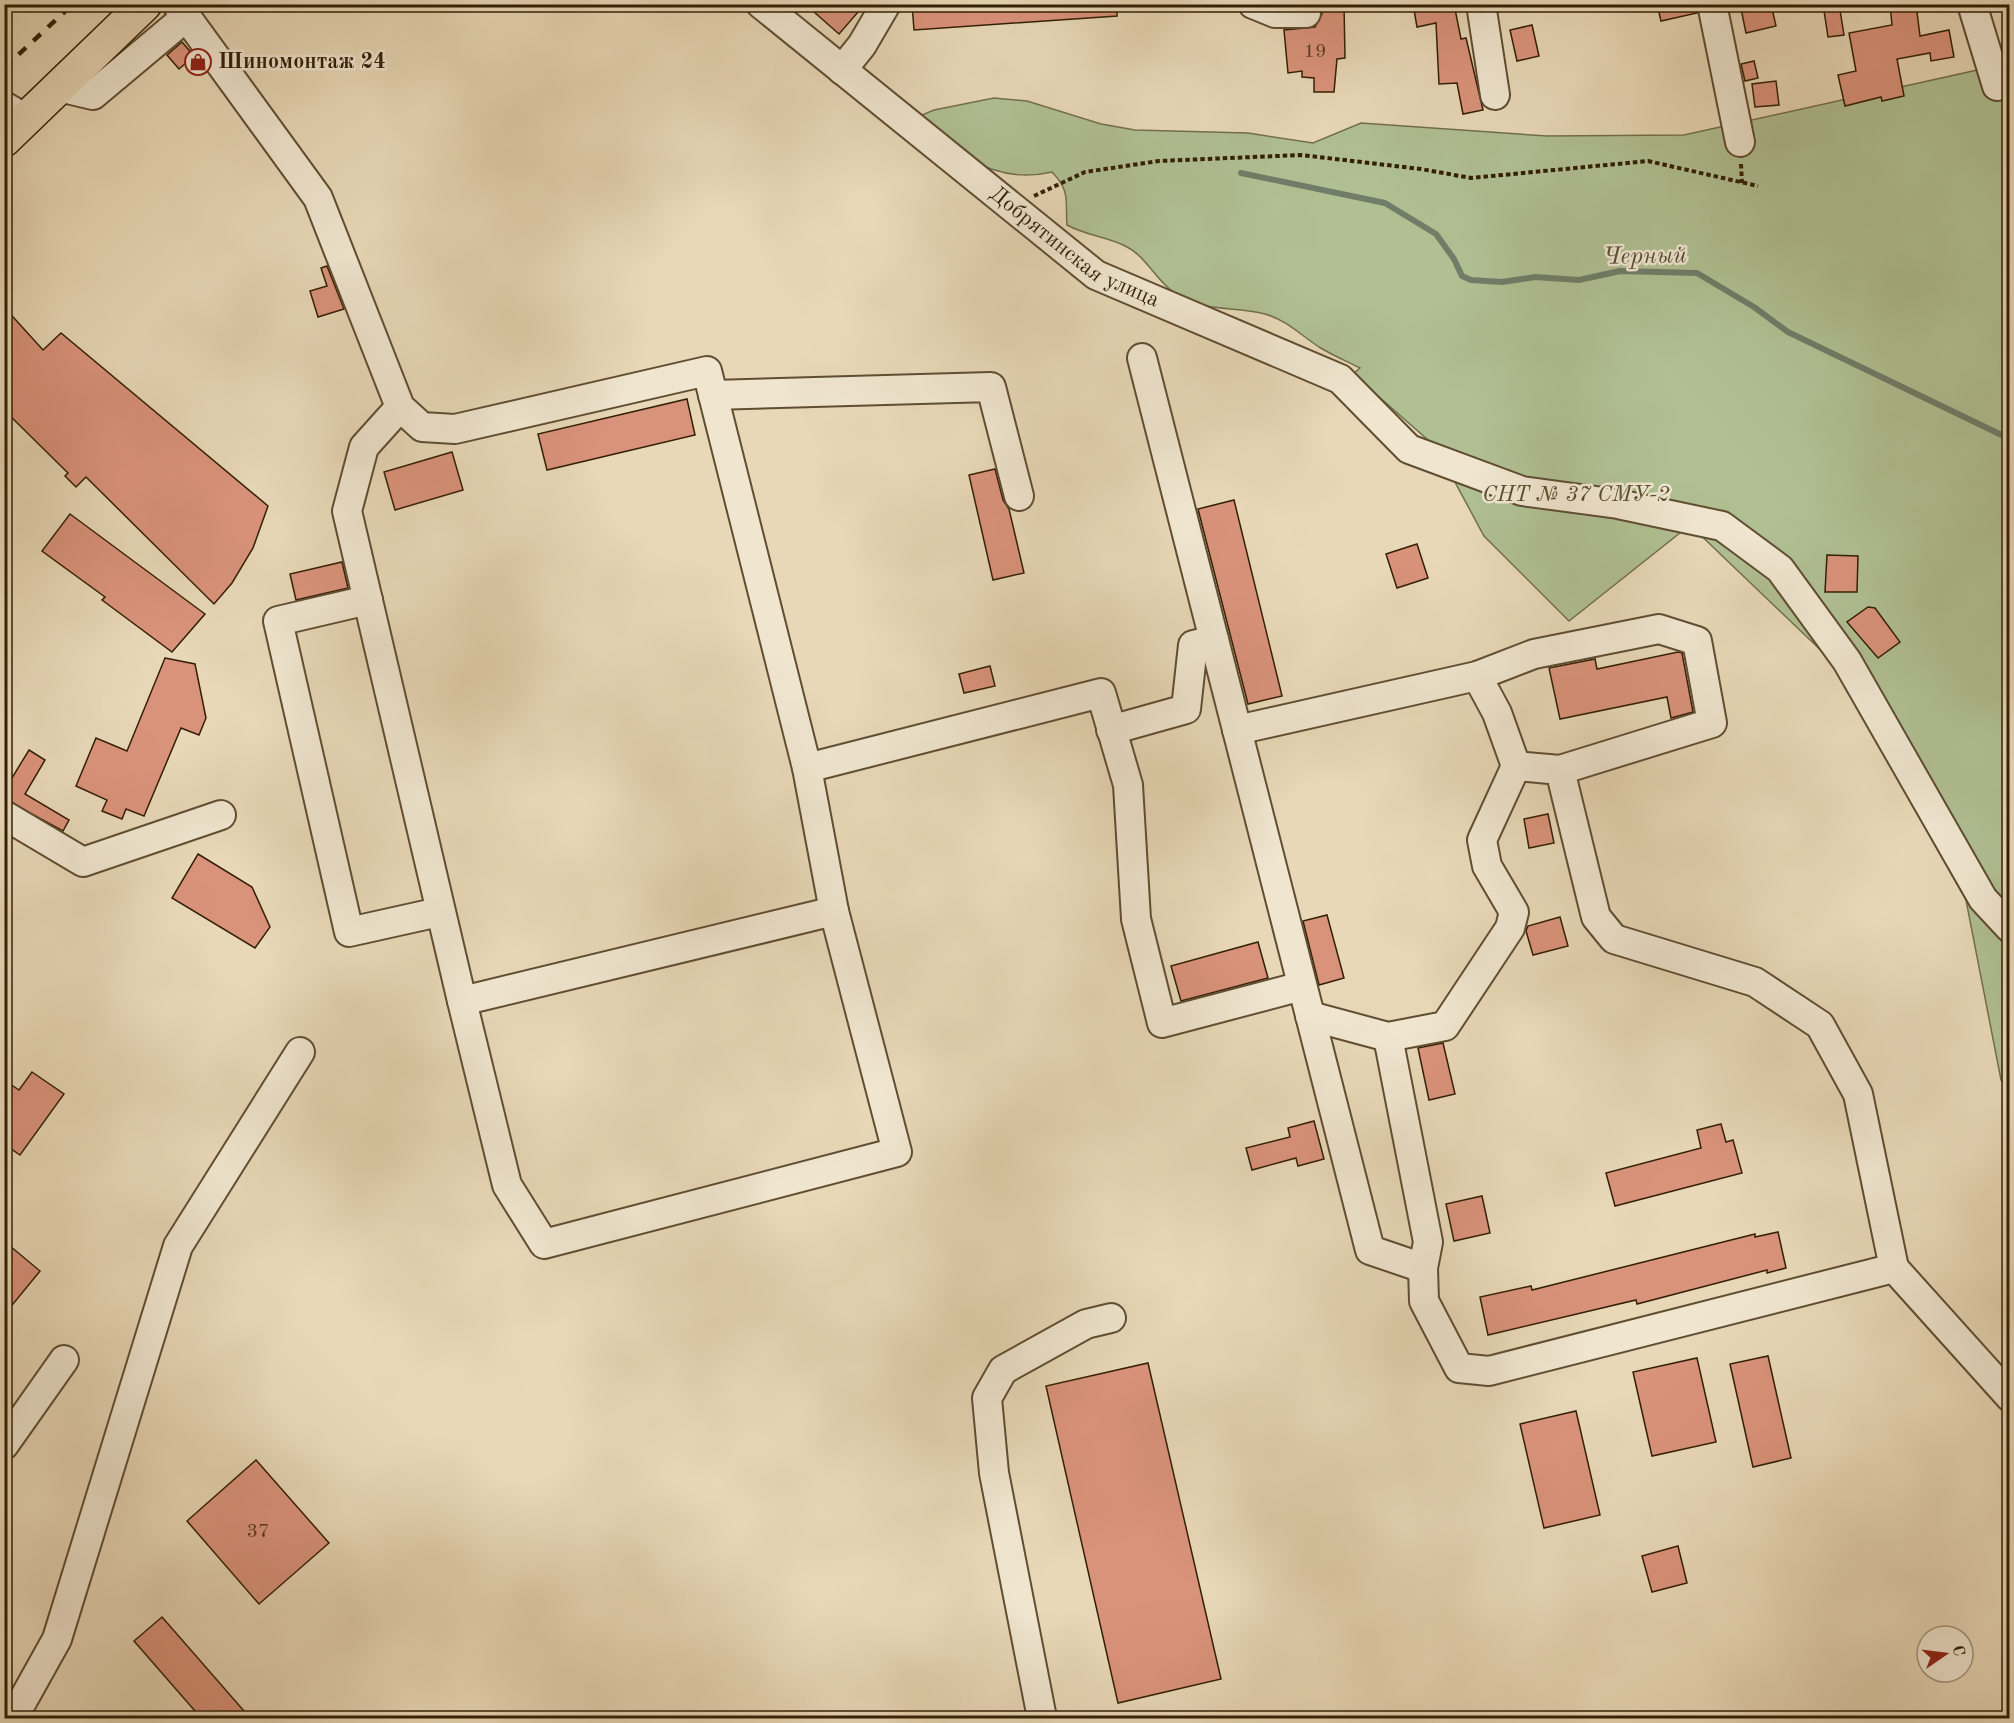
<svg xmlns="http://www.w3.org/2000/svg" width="2014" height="1723" viewBox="0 0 2014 1723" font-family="'Old Standard TT',serif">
  <rect width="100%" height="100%" fill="#e8d8b7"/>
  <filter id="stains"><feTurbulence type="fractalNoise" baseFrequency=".00333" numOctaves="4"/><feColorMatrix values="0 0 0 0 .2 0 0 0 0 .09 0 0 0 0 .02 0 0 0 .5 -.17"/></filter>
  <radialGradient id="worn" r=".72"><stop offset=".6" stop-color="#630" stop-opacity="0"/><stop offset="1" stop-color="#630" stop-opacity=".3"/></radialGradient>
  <path fill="#b0c093" stroke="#72704c" stroke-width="1.5" d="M2009 63V1092L2001 1080 1966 900 1832 661 1690 525 1569 621 1484 536 1436 447 1353 374 1360 368C1346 361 1332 355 1319 347 1301 335 1286 320 1265 314 1237 306 1205 312 1180 297 1158 284 1146 256 1127 247 1109 237 1087 236 1067 225 1065 200 1071 192 1052 172 997 185 966 156 920 129L922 115 934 110 994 98 1027 101 1101 124 1135 130 1248 133 1313 143 1361 123 1547 136 1684 135Z"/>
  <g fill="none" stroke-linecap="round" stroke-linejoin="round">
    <path stroke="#707d68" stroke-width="6" d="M1241 173 1385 203 1436 234 1454 259 1462 276 1471 280 1502 282 1535 277 1579 280 1620 271 1697 273 1754 307 1788 332 2010 439"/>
  </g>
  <g fill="#da937b" stroke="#331f06" stroke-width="1.5">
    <path d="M805 4H865L839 34Z"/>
    <path d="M912 4H1117V16L914 30Z"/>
    <path d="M1320 4H1344L1345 58 1337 59 1334 92H1314V78L1302 77V71L1288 73 1284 30 1315 27 1322 14Z"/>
    <path d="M1413 4H1454L1461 39 1466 38 1483 110 1463 114 1457 83 1439 84 1436 23 1417 27Z"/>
    <path d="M1657 4H1696L1697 13 1661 21Z"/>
    <path d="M1740 4H1771L1776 26 1746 33Z"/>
    <path d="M1823 4H1839L1844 35 1828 37Z"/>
    <path d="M1890 4H1916L1920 36 1949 30 1954 57 1931 61 1930 53 1897 59 1904 96 1882 101 1881 97 1845 106 1838 75 1856 71 1849 33 1892 25Z"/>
    <path d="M1532 25 1539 56 1517 61 1510 30Z"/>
    <path d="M182 42 194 56 179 69 167 55Z"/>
    <path d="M1754 61 1758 78 1745 81 1741 64Z"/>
    <path d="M1776 81 1779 105 1755 107 1752 84Z"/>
    <path d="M327 266 344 309 318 317 310 291 327 286 321 268Z"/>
    <path d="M4 307 43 350 61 333 268 506 253 548 232 583 214 604 86 477 76 487 65 476 68 473 4 410Z"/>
    <path d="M687 399 695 435 547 470 538 434Z"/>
    <path d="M452 452 463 490 395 510 384 472Z"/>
    <path d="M995 469 1003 500 1009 509 1024 573 993 580 969 475Z"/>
    <path d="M1234 500 1282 696 1248 704 1198 509Z"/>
    <path d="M70 514 205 614 172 652 102 600 105 597 42 551Z"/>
    <path d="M1417 544 1428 578 1397 588 1386 554Z"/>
    <path d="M1827 555 1858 556 1857 592H1825Z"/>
    <path d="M342 562 348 588 296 600 290 574Z"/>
    <path d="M1868 607 1875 608 1900 642 1878 658 1847 622Z"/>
    <path d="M1678 652 1682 653 1693 712 1671 718 1667 697 1560 719 1549 668 1595 659 1597 669Z"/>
    <path d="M165 658 195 664 206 718 199 735 181 728 144 816 126 809 122 819 102 811 107 800 76 786 96 738 127 751Z"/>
    <path d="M990 666 995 686 964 693 959 674Z"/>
    <path d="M29 750 45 760 25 794 69 820 63 831 4 799V791Z"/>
    <path d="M1548 814 1554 843 1529 848 1524 819Z"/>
    <path d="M198 854 252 887 270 927 255 948 172 898Z"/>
    <path d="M1327 915 1344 978 1319 985 1303 921Z"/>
    <path d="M1560 917 1568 946 1533 955 1526 931 1528 926Z"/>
    <path d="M1258 942 1268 978 1181 1001 1171 966Z"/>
    <path d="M1443 1043 1455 1094 1429 1100 1418 1048Z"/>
    <path d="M32 1072 64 1094 20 1155 4 1144V1080L19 1090Z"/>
    <path d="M1314 1121 1324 1159 1298 1166 1296 1158 1252 1170 1246 1148 1290 1137 1288 1128Z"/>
    <path d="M1721 1124 1726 1142 1733 1140 1742 1173 1615 1206 1606 1173 1701 1148 1697 1130Z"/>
    <path d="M1482 1196 1490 1233 1454 1241 1446 1204Z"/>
    <path d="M1778 1232 1786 1268 1767 1273V1270L1637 1304 1636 1300 1488 1335 1480 1297 1531 1286 1532 1290 1755 1234V1237Z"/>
    <path d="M4 1241 40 1271 4 1315Z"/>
    <path d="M1768 1356 1791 1458 1753 1467 1730 1364Z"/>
    <path d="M1697 1358 1716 1442 1652 1456 1633 1372Z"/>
    <path d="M1148 1363 1221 1679 1118 1703 1046 1386Z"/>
    <path d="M1576 1411 1600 1515 1544 1528 1520 1424Z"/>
    <path d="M256 1460 329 1543 259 1604 187 1521Z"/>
    <path d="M1678 1546 1687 1583 1652 1592 1642 1556Z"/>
    <path d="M162 1617 251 1719H202L134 1641Z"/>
  </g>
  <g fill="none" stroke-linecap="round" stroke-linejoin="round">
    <defs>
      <g id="minor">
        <path d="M177 4 318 198 400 407 422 427 455 429 707 371 807 768 834 911 462 1001 347 511 364 447 400 407"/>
        <path id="s1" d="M761 4 1096 275 1340 379 1409 449 1522 491 1618 504 1722 526 1780 569 1847 661 1983 899 2010 928"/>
        <path d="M1253 4 1275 13H1306"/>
        <path d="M1481 4 1495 95"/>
        <path d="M1712 4 1740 142"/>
        <path d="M1972 4 1997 86"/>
        <path d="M842 70 862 45 886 4"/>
        <path d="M59 87 93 95 186 17"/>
        <path d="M4 106 26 119"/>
        <path d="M1142 358 1370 1250 1423 1268"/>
        <path d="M713 395 991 387 1019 496"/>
        <path d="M368 600 278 621 349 932 439 912"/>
        <path d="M1111 730 1186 709 1193 645 1214 640"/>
        <path d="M1237 730 1477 676 1534 654 1659 629 1697 641 1712 723 1560 770"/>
        <path d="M1516 766 1560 770 1596 917 1614 939 1755 982 1820 1025 1858 1094 1894 1268"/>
        <path d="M807 768 1101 693 1128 785 1136 919 1162 1023 1302 986"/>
        <path d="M4 815 83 862 221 815"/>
        <path d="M462 1001 507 1185 544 1244 897 1152 834 911"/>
        <path d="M1310 1016 1388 1037 1445 1026 1510 928 1514 912 1487 866 1482 840 1516 766 1497 713 1477 676"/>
        <path d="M1388 1037 1428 1242 1423 1268 1424 1301 1459 1368 1489 1371 1894 1268 2010 1397"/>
        <path d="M4 1445 64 1360"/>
        <path d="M13 1718 57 1639 178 1246 300 1052"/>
        <path d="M1042 1718 994 1473 987 1398 1003 1370 1086 1324 1111 1318"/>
      </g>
      <path id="major" d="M4 140 145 4"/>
    </defs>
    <use href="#minor" stroke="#604d32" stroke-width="32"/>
    <use href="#major" stroke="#331f06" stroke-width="36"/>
    <g stroke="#331f06" stroke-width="4" stroke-dasharray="4.5 3" stroke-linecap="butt">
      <path d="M1741 164 1742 183"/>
      <path d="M1034 196 1085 172 1159 161 1301 155 1421 169 1471 178 1648 161 1758 186"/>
    </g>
    <use href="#minor" stroke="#f0e6d0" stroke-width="28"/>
    <use href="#major" stroke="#e8d8b7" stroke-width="33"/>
    <path stroke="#331f06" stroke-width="4.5" stroke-dasharray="10 10" stroke-linecap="butt" d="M4 68 73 4"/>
  </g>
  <defs>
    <symbol id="shop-ring" viewBox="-11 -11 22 22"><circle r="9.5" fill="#f0e6d0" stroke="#8f2418" stroke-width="1.5"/><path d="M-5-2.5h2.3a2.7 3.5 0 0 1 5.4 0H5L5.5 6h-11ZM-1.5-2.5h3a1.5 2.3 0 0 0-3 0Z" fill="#8f2418"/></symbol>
  </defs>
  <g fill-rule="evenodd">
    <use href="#shop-ring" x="183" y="47" width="30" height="30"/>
  </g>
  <g text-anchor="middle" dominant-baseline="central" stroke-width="5" stroke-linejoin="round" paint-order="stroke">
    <g font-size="20" fill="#5d3c23">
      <text x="1315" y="52">19</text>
      <text x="258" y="1532">37</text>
    </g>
    <g font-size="22" font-weight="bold" fill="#331f06" stroke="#f0e6d0" text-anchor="start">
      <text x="218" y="62">Шиномонтаж 24</text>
    </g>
    <g font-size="22" fill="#331f06" stroke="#f0e6d0">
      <text stroke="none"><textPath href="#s1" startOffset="398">Добрятинская улица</textPath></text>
    </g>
    <g font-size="22" font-style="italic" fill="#584f30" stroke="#f0e6d0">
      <text x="1576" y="495">СНТ № 37 СМУ-2</text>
    </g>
    <g font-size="24" font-style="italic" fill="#514e37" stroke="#f0e6d0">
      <text transform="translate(1645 257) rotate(-1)">Черный</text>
    </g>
  </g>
  <rect width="2014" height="1723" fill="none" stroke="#e8d8b7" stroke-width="24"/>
  <rect x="6" y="6" width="2002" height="1711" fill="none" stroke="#331f06" stroke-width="3"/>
  <rect x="12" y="12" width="1990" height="1699" fill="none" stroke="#331f06" stroke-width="1.5"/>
  <g transform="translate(1945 1654) rotate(76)"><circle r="28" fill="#f0e6d0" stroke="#a4967f" stroke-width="1.5"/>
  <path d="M0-4.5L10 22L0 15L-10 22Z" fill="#8f2418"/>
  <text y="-9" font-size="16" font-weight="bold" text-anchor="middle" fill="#331f06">С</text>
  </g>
  <rect width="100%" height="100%" filter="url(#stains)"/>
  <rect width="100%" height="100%" fill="url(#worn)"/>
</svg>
